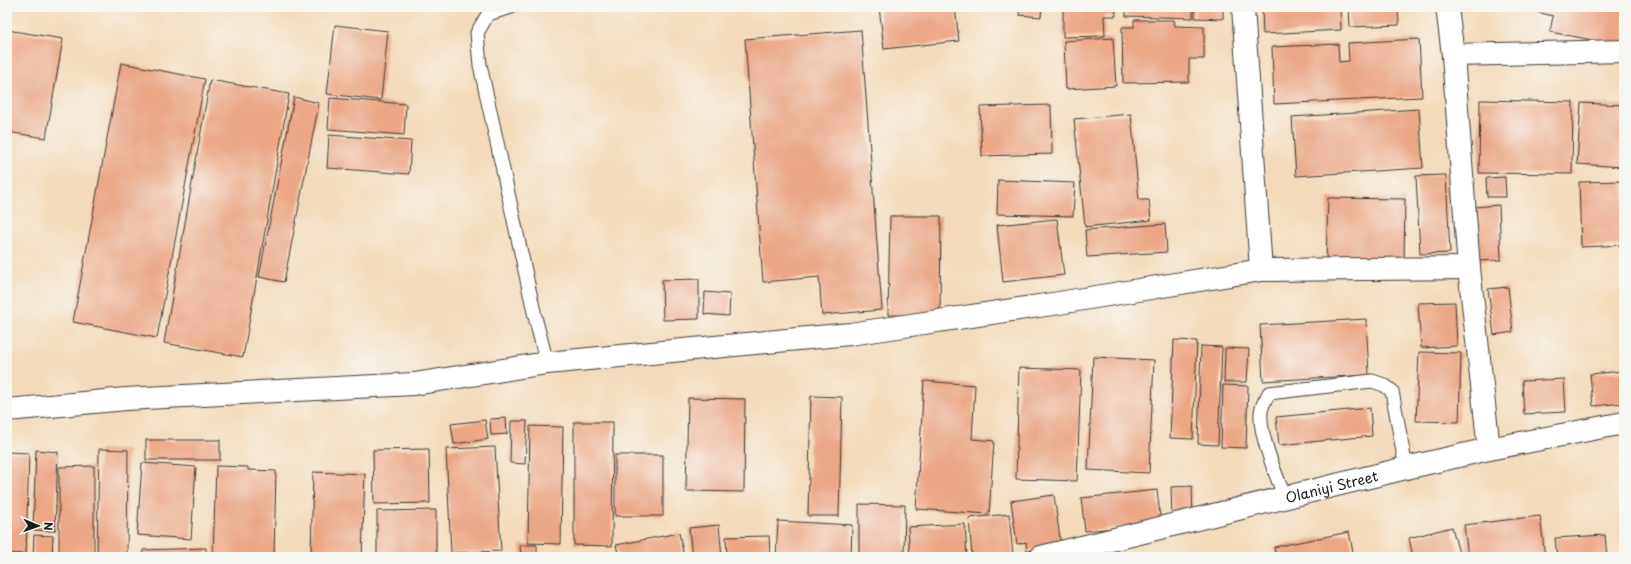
<svg xmlns="http://www.w3.org/2000/svg" width="1631" height="564" viewBox="0 0 1631 564" font-family="'Playpen Sans',sans-serif">
  <rect width="100%" height="100%" fill="#f6f6f2"/>
  <filter id="ink" filterUnits="userSpaceOnUse"><feTurbulence type="fractalNoise" baseFrequency=".025" numOctaves="2"/><feDisplacementMap in="SourceGraphic" scale="8" xChannelSelector="R" yChannelSelector="G"/><feConvolveMatrix kernelMatrix="1 2 1 2 8 2 1 2 1" color-interpolation-filters="sRGB"/></filter>
  <filter id="wash" filterUnits="userSpaceOnUse"><feTurbulence type="fractalNoise" baseFrequency=".012" numOctaves="4" result="noise"/><feDisplacementMap in="SourceGraphic" scale="16" xChannelSelector="R" yChannelSelector="G"/><feGaussianBlur stdDeviation="0.9" result="paint"/><feColorMatrix in="noise" values="0 0 0 0 0 0 0 0 0 0 0 0 0 0 0 0 0 1.4 0 .05"/><feComposite in="paint" operator="in"/></filter>
  <g filter="url(#wash)">
    <rect width="100%" height="100%" fill="#f3daba"/>
    <g id="blocks">
      <g fill="#eba684">
        <path d="M879 7H955L959 41 884 49Z"/>
        <path d="M1020 7H1042L1041 17 1019 15Z"/>
        <path d="M1063 7H1115L1116 16H1104L1105 36 1063 37Z"/>
        <path d="M1126 7H1193V18L1126 16Z"/>
        <path d="M1195 7H1223V19L1195 18Z"/>
        <path d="M1262 7H1340L1341 30 1263 34Z"/>
        <path d="M1349 7H1398L1399 25 1350 27Z"/>
        <path d="M1538 7H1624V46L1550 32 1553 16 1537 12Z"/>
        <path d="M1134 20H1174L1175 26 1204 27V59H1189V82L1123 83 1122 27H1134Z"/>
        <path d="M335 25 388 31 381 100 327 94Z"/>
        <path d="M7 30 63 39 46 138 7 132Z"/>
        <path d="M861 30 882 310 822 315 819 277 763 282 745 39Z"/>
        <path d="M1113 38 1116 86 1066 89 1064 41Z"/>
        <path d="M1419 39 1422 97 1274 104 1272 47 1338 44 1339 62 1349 61 1348 43Z"/>
        <path d="M121 63 205 79 157 338 73 322Z"/>
        <path d="M210 80 289 94 243 357 164 343Z"/>
        <path d="M294 97 319 103 284 282 259 277Z"/>
        <path d="M330 98 406 104 404 135 328 129Z"/>
        <path d="M1480 100 1573 102 1572 174 1479 173Z"/>
        <path d="M1581 103 1624 105 1623 167 1577 164Z"/>
        <path d="M1051 105 1052 154 982 156 980 107Z"/>
        <path d="M1419 109 1423 168 1296 176 1292 117Z"/>
        <path d="M1131 114 1139 200H1149L1151 220 1085 227 1074 119Z"/>
        <path d="M329 135 411 141 409 174 327 168Z"/>
        <path d="M1446 175 1450 253 1420 254 1416 176Z"/>
        <path d="M1505 177 1506 197H1487L1486 178Z"/>
        <path d="M998 180 1075 183 1073 216 997 214Z"/>
        <path d="M1624 181V245L1581 247 1579 182Z"/>
        <path d="M7 188H11L8 213H7Z"/>
        <path d="M1328 198 1405 199 1404 262 1326 261Z"/>
        <path d="M1499 205 1501 260 1477 261 1474 207Z"/>
        <path d="M890 216H941L940 316 888 315Z"/>
        <path d="M1057 219 1064 275 1003 282 997 225Z"/>
        <path d="M1165 224 1167 252 1087 257 1085 230Z"/>
        <path d="M699 279V319L663 320 662 280Z"/>
        <path d="M1508 287 1513 332 1494 335 1488 289Z"/>
        <path d="M705 292 730 294 729 316 704 314Z"/>
        <path d="M1455 302 1457 346 1421 348 1418 303Z"/>
        <path d="M1366 319 1369 375 1263 381 1260 325Z"/>
        <path d="M1174 340 1197 341 1193 439 1170 438Z"/>
        <path d="M1201 346 1222 347 1218 445 1198 444Z"/>
        <path d="M1225 348 1249 349 1247 382H1224Z"/>
        <path d="M1419 352 1461 353 1459 422 1416 421Z"/>
        <path d="M1093 357 1154 360 1149 473 1088 470Z"/>
        <path d="M1019 368 1081 370 1077 481 1016 479Z"/>
        <path d="M1624 371V403L1593 406 1590 374Z"/>
        <path d="M1564 379 1566 412 1524 414 1522 381Z"/>
        <path d="M924 381 975 385 972 439 994 441 989 514 916 509Z"/>
        <path d="M1223 385 1248 386 1246 448 1221 447Z"/>
        <path d="M811 396 842 397 839 516H808Z"/>
        <path d="M688 398 745 399 744 492 686 491Z"/>
        <path d="M1370 408 1372 436 1279 445 1276 417Z"/>
        <path d="M506 418 507 434 491 435 490 419Z"/>
        <path d="M485 420 488 439 454 444 451 424Z"/>
        <path d="M511 421H527L525 464 510 463Z"/>
        <path d="M574 422H613L612 546 574 545Z"/>
        <path d="M530 426 563 427 561 544 528 543Z"/>
        <rect x="146" y="440" width="74" height="20"/>
        <path d="M495 447 501 551 451 553 446 449Z"/>
        <path d="M99 449 128 450 127 557H97Z"/>
        <path d="M429 449 430 503 374 504 373 450Z"/>
        <path d="M36 450 58 452 55 531 33 530Z"/>
        <path d="M7 452 29 453 26 554 7 553Z"/>
        <rect x="615" y="455" width="48" height="61"/>
        <path d="M142 463 196 467 191 539 137 535Z"/>
        <path d="M94 466V557H59V467Z"/>
        <path d="M216 466 248 467V470L276 471 274 557H213Z"/>
        <path d="M313 472 365 474 362 557H311Z"/>
        <path d="M1621 477H1624V501H1623Z"/>
        <path d="M1192 486 1193 519H1172L1171 487Z"/>
        <path d="M1157 490 1161 523 1085 531 1081 498Z"/>
        <path d="M1054 495 1061 546 1027 551 1026 542 1017 544 1011 501Z"/>
        <path d="M859 504 905 505 904 557H859Z"/>
        <path d="M436 510V557H377V511Z"/>
        <path d="M1009 514 1013 555 972 557 969 518Z"/>
        <path d="M1540 516 1545 557H1468L1464 525Z"/>
        <path d="M778 521 852 525 851 557H776Z"/>
        <path d="M965 524 967 557H910L908 527Z"/>
        <path d="M719 525 722 557H692L689 528Z"/>
        <path d="M1452 527 1460 557H1413L1409 538Z"/>
        <path d="M1349 532 1354 557H1276L1274 547Z"/>
        <path d="M679 533 684 557H619L616 545Z"/>
        <path d="M34 535 53 536 52 557H33Z"/>
        <path d="M1605 535 1607 557H1557L1555 538Z"/>
        <path d="M769 536 770 557H727L726 537Z"/>
        <path d="M520 545H537V557H521Z"/>
        <path d="M206 548V557H143V550Z"/>
        <path d="M609 553V557H583V556Z"/>
      </g>
    </g>
  </g>
  <g filter="url(#ink)">
    <use href="#blocks" fill-opacity="0" stroke="#3c3834" stroke-width="1"/>
    <g fill="none" stroke-linecap="round" stroke-linejoin="round">
      <defs>
        <g id="service">
          <path d="M511 7 488 14 477 33 480 65 536 321 547 363"/>
          <path d="M1285 498C1277 477 1259 435 1261 413 1261 406 1266 399 1269 393L1372 381 1384 385 1392 391 1406 468"/>
        </g>
        <g id="minor">
          <path d="M1243 7 1261 270"/>
          <path d="M1447 7 1453 55 1469 268 1489 449"/>
          <path d="M1453 55 1624 51"/>
          <path d="M7 410 126 399 414 384 547 363 850 334 1059 303 1261 270 1469 268"/>
        </g>
        <g id="tertiary">
          <path id="s1" d="M1041 557 1406 468 1489 449 1624 423"/>
        </g>
      </defs>
      <use href="#service" stroke="#3c3834" stroke-width="15"/>
      <use href="#minor" stroke="#3c3834" stroke-width="24"/>
      <use href="#tertiary" stroke="#3c3834" stroke-width="24"/>
      <use href="#service" stroke="#fff" stroke-width="13"/>
      <use href="#minor" stroke="#fff" stroke-width="22"/>
      <use href="#tertiary" stroke="#fff" stroke-width="22"/>
    </g>
  </g>
  <g text-anchor="middle" dominant-baseline="central" stroke-width="3" stroke-linejoin="round" paint-order="stroke">
    <g font-size="14" fill="#1c1c1c" stroke="#f6f6f2">
      <text stroke="none"><textPath href="#s1" startOffset="299">Olaniyi Street</textPath></text>
    </g>
  </g>
  <rect width="1631" height="564" fill="none" stroke="#f6f6f2" stroke-width="24"/>
  <g transform="translate(38 526) rotate(92)" stroke="#f6f6f2" stroke-width="3" paint-order="stroke">
  <path d="M0-3L7 15L0 10L-7 15Z" fill="#1c1c1c"/>
  <text y="-6" font-size="11" font-weight="bold" text-anchor="middle" fill="#1c1c1c">N</text>
  </g>
</svg>
